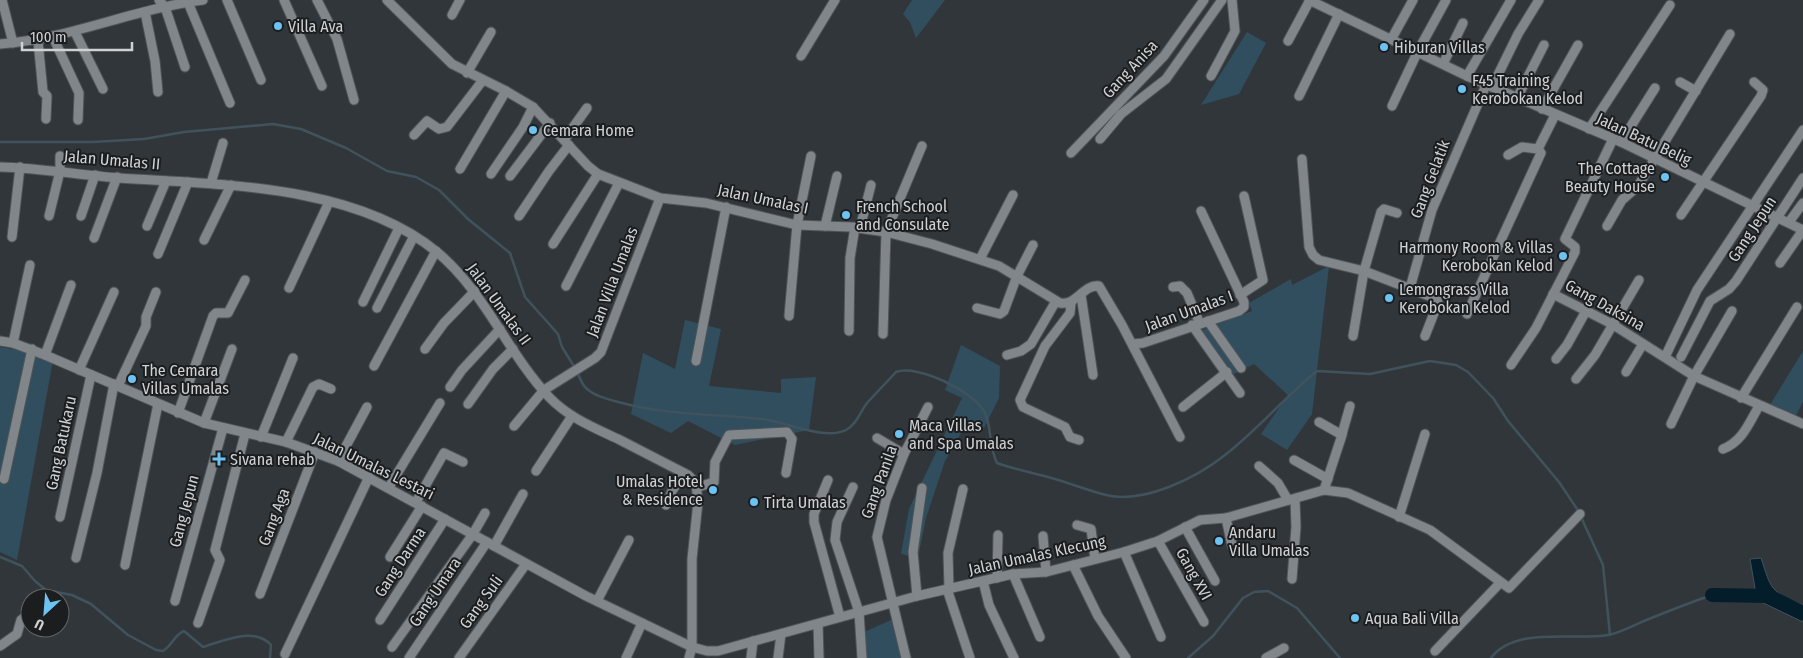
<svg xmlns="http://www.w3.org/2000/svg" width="1803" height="658" viewBox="0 0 1803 658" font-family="'Fira Sans Condensed',sans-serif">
  <rect width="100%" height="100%" fill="#31363a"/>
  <g fill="#314e5f">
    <path d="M912 0H945L916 38 910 22 903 14Z"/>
    <path d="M1247 32 1266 43 1239 94 1201 105Z"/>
    <path d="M1329 266 1312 414 1287 450 1261 434 1288 395 1254 364 1232 375 1197 332 1252 311 1249 303 1291 279 1292 285Z"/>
    <path d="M685 320 721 329 709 386 781 393V379L816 377 809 430 735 445 688 421 671 433 631 414 643 353 675 369Z"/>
    <path d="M961 345 1000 366 999 398 984 428 968 421 945 461 926 518 918 558 901 554 909 509 962 398 945 390Z"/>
    <path d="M0 347 31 352 53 360 17 560 0 552Z"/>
    <path d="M1803 351V402L1792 423 1765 413Z"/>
    <path d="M900 616 912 658H862L860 634Z"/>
  </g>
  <path fill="#031d2a" stroke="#40535d" d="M1761 558C1771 588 1770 593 1803 605V622L1757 600 1750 559Z"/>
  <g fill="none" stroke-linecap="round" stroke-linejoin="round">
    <g stroke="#40535d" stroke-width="2.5">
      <path d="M0 142H93L144 139 184 132 273 124 301 129 346 148 387 171 416 177 439 190 468 219 510 253 525 297 558 334 562 347 575 368"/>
      <path d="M577 372C580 378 582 385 587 389 595 396 607 399 618 402 665 415 713 414 761 419 785 421 824 441 846 430 857 424 860 412 867 403 876 393 886 383 896 372 918 364 972 391 984 411 992 423 988 446 997 463 1014 469 1030 472 1048 477 1067 482 1086 490 1106 495 1144 504 1196 478 1225 455 1258 429 1285 397 1317 371L1370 374 1430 361 1456 365 1468 372 1493 398 1508 421 1559 482 1579 512"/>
      <path d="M1581 517 1603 565 1610 635"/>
      <path d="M0 557 22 566 35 581 46 590 72 595 91 604 128 635 156 650 163 651C173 645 173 636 184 631L203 647C223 641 254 626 271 645L270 658"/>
      <path d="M1188 658 1213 636 1243 598 1254 592 1268 591 1297 608 1340 658"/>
      <path d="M1491 658C1515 626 1573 641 1608 635 1620 633 1632 626 1644 621 1666 612 1689 603 1712 595"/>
    </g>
    <path stroke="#031d2a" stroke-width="14" d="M1712 595 1769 596 1803 613"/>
    <defs>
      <g id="minor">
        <path d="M2 0 13 43"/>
        <path d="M159 0 165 7 185 67"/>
        <path d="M187 0 230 103"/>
        <path d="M227 0 261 80"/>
        <path d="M284 0 322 86"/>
        <path d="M317 0 337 39 354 100"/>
        <path d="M387 0 452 64 506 91 533 107 588 166 598 174 660 198 706 203 797 225 851 227 886 232 932 244 999 266 1060 303C1077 306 1083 284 1099 286L1122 325 1180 437"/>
        <path d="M1309 0 1467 76 1621 142 1803 230"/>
        <path d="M145 12 155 61 158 92"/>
        <path d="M452 15 460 0"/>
        <path d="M75 32 103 89"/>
        <path d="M53 37 79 93 78 120"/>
        <path d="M1392 38 1413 0"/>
        <path d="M38 41 43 92 47 96 46 119"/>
        <path d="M1288 41 1310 0"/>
        <path d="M0 44C70 39 133 9 203 0"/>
        <path d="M801 56 835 0"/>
        <path d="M1443 64 1463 23"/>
        <path d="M467 73 491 32"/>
        <path d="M1211 76 1235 31 1232 0"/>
        <path d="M1467 76 1511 0"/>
        <path d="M1680 82 1696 91"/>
        <path d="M1492 87 1518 34 1539 0"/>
        <path d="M1299 96 1339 14"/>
        <path d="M1517 98 1544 45"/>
        <path d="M1392 106 1418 51 1446 0"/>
        <path d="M1542 109 1578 45"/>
        <path d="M1589 129 1670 5"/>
        <path d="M414 135 427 121 439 129 447 127 483 80"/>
        <path d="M1100 139 1121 114 1166 79 1222 0"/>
        <path d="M564 140 587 108"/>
        <path d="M1621 142 1655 88"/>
        <path d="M1071 153 1164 56 1204 0"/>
        <path d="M1508 155 1522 147 1538 149"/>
        <path d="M1302 159 1309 247 1313 255 1319 260 1364 271 1437 299 1438 303 1425 336"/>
        <path d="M0 167C40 168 79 175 119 178 221 185 354 184 437 252 485 292 507 352 549 397 569 418 595 428 620 440 643 452 665 463 688 475L696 483 698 502 692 559V647L689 658"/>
        <path d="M460 169 506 91"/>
        <path d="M491 174 523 127 533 107"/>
        <path d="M510 176 550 123"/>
        <path d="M211 183 223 143"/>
        <path d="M1681 215 1761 96 1763 90 1754 82"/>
        <path d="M49 216 60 171V156"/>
        <path d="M81 216 95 175"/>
        <path d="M519 216 549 171 569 145"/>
        <path d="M1789 222 1803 203"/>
        <path d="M147 226 166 181"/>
        <path d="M825 226 837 176"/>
        <path d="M1607 226 1622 200 1638 186 1730 34"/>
        <path d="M860 228 871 185"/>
        <path d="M12 237 20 167"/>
        <path d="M94 238 117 177"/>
        <path d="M204 240 231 185"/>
        <path d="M553 244 598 174"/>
        <path d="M158 254 188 182"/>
        <path d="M980 259 1013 195"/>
        <path d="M1780 263 1803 230"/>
        <path d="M566 286 619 183"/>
        <path d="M1173 287 1180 286 1187 293 1200 324"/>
        <path d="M289 288 329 202"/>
        <path d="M1410 288 1432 210 1486 85"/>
        <path d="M1553 294 1612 324 1694 376 1803 424"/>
        <path d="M1081 295 1093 375"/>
        <path d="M1240 295 1263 280 1244 196"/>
        <path d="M363 302 399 228"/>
        <path d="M1071 303 1070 313 1045 346 1020 400 1023 407 1065 427 1070 437 1079 440"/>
        <path d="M377 308 414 236"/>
        <path d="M977 308 1000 314 1004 311 1017 276 1033 245"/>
        <path d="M1467 314 1541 153 1538 149 1555 115"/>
        <path d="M789 316 797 225 811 156"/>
        <path d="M1208 321 1241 368"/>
        <path d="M1192 325 1240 393"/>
        <path d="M849 331 850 258 855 227"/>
        <path d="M883 334 886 232 922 146"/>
        <path d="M1353 336 1364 271 1381 212 1384 209 1397 213"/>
        <path d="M0 341 13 343 45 355 204 423 286 442 338 461 586 596 692 647 707 651H718L917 596 1013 574 1046 572 1124 552 1158 541 1200 520 1226 518 1324 490 1348 493 1430 530 1509 588 1580 514"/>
        <path d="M13 343 30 265"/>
        <path d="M1133 344 1143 343 1239 311 1244 307V302L1201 211"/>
        <path d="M425 349 444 323 475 291"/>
        <path d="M45 355 71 285"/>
        <path d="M1007 355 1021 351 1031 344 1056 301"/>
        <path d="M1665 357 1697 290 1803 130"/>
        <path d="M1681 357 1710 301 1729 289 1736 281 1803 178"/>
        <path d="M1556 359 1567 345 1586 311"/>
        <path d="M696 361 726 207"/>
        <path d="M1511 365 1536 328 1575 252V247L1565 239 1613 139"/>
        <path d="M374 366 436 251"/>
        <path d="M79 370 114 292"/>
        <path d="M1626 372 1643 344"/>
        <path d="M1576 379 1595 355 1639 280"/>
        <path d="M118 386 146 326V317L156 292"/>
        <path d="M450 387 462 370 500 329"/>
        <path d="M1741 398 1797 307"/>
        <path d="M468 404 493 369 513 349"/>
        <path d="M1183 407 1227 372"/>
        <path d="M178 413 213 316 216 313H228L245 280"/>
        <path d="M1319 422 1342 435 1324 490"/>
        <path d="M204 423 232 349"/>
        <path d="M1671 424 1694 376 1732 311"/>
        <path d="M514 426 544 390 595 358 601 352 660 198"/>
        <path d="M1342 434 1350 406"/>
        <path d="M261 437 293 358"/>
        <path d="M877 438 904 454"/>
        <path d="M286 442 313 387 319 384 331 389"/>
        <path d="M1723 449C1743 441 1749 423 1759 406"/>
        <path d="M1294 460 1328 479"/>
        <path d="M338 461 367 407"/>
        <path d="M1259 466 1278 483 1288 500"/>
        <path d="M536 471 572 416"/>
        <path d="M4 479 32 349"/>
        <path d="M828 480 814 514V522L840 617"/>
        <path d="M389 487 440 403"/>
        <path d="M698 487 714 482 715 462 729 435 787 432 792 439 786 473"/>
        <path d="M853 487 837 522 835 540 859 612 862 658"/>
        <path d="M416 502 444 453 463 462"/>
        <path d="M666 505 672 491 684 473"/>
        <path d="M60 517 91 375"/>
        <path d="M1399 517 1425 434"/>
        <path d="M1226 518 1232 546"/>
        <path d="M1077 525 1091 529 1095 559"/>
        <path d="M1185 527 1215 581"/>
        <path d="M1043 536 1046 572"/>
        <path d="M1158 541 1204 622"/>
        <path d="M494 546 523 494"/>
        <path d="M1124 552 1161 637"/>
        <path d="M390 557 422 506"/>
        <path d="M76 558 97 473 114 384"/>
        <path d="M125 565 158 404"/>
        <path d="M1073 565 1098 616 1126 658"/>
        <path d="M1013 574 1040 637"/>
        <path d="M997 578 998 535"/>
        <path d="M1292 579 1296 527 1295 499"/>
        <path d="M983 581 989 605 1014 658"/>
        <path d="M947 589 970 658"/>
        <path d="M949 589 948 553 963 489"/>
        <path d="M260 594 315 452"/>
        <path d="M917 596 913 552 922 488"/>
        <path d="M175 601 223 428"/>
        <path d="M597 601 629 540"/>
        <path d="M380 620 445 519"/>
        <path d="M198 623 220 560 215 550 245 434"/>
        <path d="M818 624 819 658"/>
        <path d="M0 646 17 634 21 620 30 613"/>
        <path d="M392 647 473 534 485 513"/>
        <path d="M1435 651 1500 583"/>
        <path d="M285 654 369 477"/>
        <path d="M409 658 487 542"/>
        <path d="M459 658 526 564"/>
        <path d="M626 658 642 623"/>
        <path d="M751 658 753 641"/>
        <path d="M778 658 781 634"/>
        <path d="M906 658 877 537 886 500 904 454 928 407"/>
        <path d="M1266 658 1284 648"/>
      </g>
    </defs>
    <use href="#minor" stroke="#505457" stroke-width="11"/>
    <use href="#minor" stroke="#80868a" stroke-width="9"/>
  </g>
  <g fill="#6cc3f2" stroke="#1b1d1f" stroke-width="2">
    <circle cx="278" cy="26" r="5"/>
    <circle cx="1384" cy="47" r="5"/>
    <circle cx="1462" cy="89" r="5"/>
    <circle cx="533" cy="130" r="5"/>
    <circle cx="1665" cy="177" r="5"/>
    <circle cx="846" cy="215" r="5"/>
    <circle cx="1563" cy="256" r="5"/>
    <circle cx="1389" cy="298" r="5"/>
    <circle cx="132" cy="379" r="5"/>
    <circle cx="899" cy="434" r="5"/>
    <path d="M216.5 451.5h5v5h5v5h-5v5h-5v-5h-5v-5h5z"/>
    <circle cx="713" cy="490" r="5"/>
    <circle cx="754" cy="502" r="5"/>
    <circle cx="1219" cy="541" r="5"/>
    <circle cx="1355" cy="618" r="5"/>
  </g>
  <g text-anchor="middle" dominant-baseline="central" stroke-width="4" stroke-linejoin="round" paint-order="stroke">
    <g font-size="16" fill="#cfd2d4" stroke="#1b1d1f" text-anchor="start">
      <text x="288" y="26">Villa Ava</text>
      <text x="1394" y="47">Hiburan Villas</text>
      <text x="1472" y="80">F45 Training<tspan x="1472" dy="18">Kerobokan Kelod</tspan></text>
      <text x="543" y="130">Cemara Home</text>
      <text x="1655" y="168" text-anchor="end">The Cottage<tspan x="1655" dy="18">Beauty House</tspan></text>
      <text x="856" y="206">French School<tspan x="856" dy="18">and Consulate</tspan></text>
      <text x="1553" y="247" text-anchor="end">Harmony Room &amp; Villas<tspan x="1553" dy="18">Kerobokan Kelod</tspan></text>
      <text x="1399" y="289">Lemongrass Villa<tspan x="1399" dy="18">Kerobokan Kelod</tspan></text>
      <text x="142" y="370">The Cemara<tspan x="142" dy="18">Villas Umalas</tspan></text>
      <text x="909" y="425">Maca Villas<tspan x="909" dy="18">and Spa Umalas</tspan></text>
      <text x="230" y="459">Sivana rehab</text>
      <text x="703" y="481" text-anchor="end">Umalas Hotel<tspan x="703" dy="18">&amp; Residence</tspan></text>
      <text x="764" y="502">Tirta Umalas</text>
      <text x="1229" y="532">Andaru<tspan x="1229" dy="18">Villa Umalas</tspan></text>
      <text x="1365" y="618">Aqua Bali Villa</text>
    </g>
    <g font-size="16" fill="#cfd2d4" stroke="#1b1d1f">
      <text transform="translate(1130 69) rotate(-47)">Gang Anisa</text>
      <text transform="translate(1644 139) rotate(25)">Jalan Batu Belig</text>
      <text transform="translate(112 160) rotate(5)">Jalan Umalas II</text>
      <text transform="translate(1430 179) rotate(-69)">Gang Gelatik</text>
      <text transform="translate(763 199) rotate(12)">Jalan Umalas I</text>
      <text transform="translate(1752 229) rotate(-57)">Gang Jepun</text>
      <text transform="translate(612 282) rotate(-69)">Jalan Villa Umalas</text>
      <text transform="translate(499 304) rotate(54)">Jalan Umalas II</text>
      <text transform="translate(1605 305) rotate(29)">Gang Daksina</text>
      <text transform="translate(1189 311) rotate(-20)">Jalan Umalas I</text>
      <text transform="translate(61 443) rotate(-78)">Gang Batukaru</text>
      <text transform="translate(374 466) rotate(26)">Jalan Umalas Lestari</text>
      <text transform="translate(879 482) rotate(-70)">Gang Panila</text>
      <text transform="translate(184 511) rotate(-75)">Gang Jepun</text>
      <text transform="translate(274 517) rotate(-69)">Gang Aga</text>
      <text transform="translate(1037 555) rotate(-12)">Jalan Umalas Klecung</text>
      <text transform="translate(400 562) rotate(-57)">Gang Darma</text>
      <text transform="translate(1194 574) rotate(61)">Gang XVI</text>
      <text transform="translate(435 592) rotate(-56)">Gang Umara</text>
      <text transform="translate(481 602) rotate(-54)">Gang Suli</text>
    </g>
  </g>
  <g transform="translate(45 613) rotate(206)"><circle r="24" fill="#1b1d1f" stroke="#636567"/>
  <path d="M0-4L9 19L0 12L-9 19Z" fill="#6cc3f2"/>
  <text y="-8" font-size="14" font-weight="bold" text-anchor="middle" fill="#cfd2d4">U</text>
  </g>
  <path d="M22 42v8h110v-8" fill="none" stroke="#cfd2d4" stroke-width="2.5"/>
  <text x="30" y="42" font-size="15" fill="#cfd2d4" stroke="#1b1d1f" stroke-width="4" paint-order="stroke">100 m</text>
</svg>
